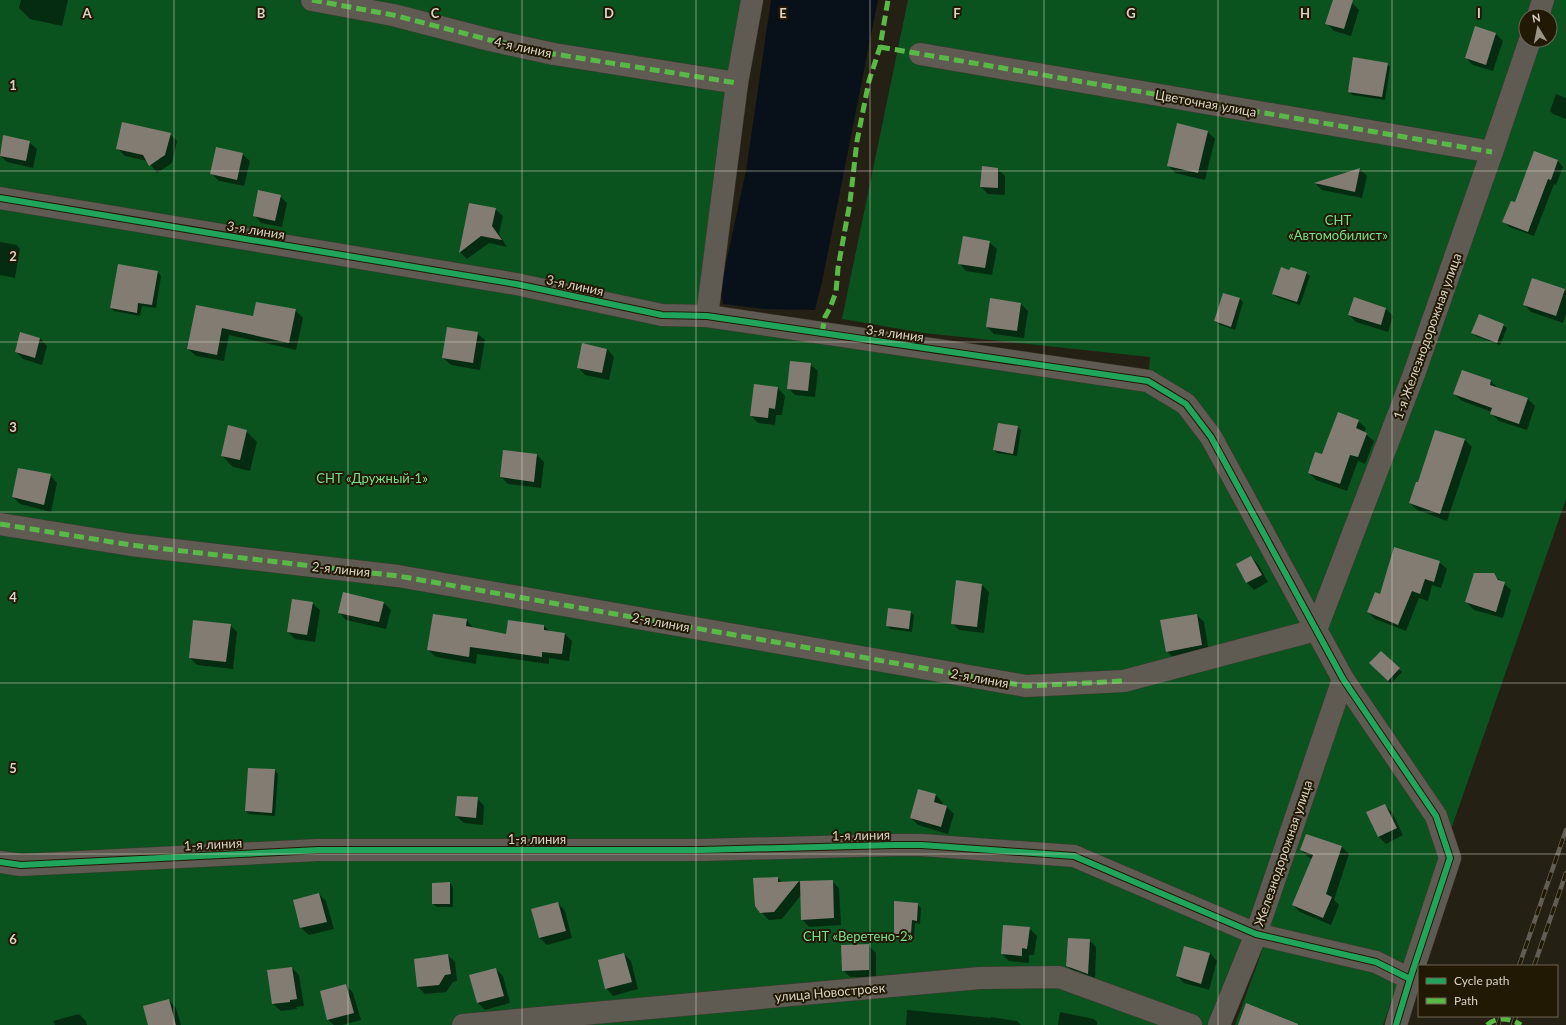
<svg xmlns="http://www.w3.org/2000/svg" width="1566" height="1025" viewBox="0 0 1566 1025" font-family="Lato,sans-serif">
  <rect width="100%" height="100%" fill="#252014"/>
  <path fill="#0a531e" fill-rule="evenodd" d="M0 0H752L707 316 1148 381 1150 357 924 333 842 319 908 0H1566V499L1383 1025H1235L1262 951 1256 935 1219 1025H0ZM1526 16H1550V40H1526Z"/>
  <path fill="#081119" d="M771 0H878L822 282 815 310 765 309 723 304 720 291 746 171Z"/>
  <g fill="#0007">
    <path d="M21 0H68L62 26 30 19 19 8Z"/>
    <path d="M1334 0H1342L1352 3 1359 10 1351 36 1334 31 1327 24Z"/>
    <path d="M1496 34 1503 41 1493 71 1473 65 1466 58Z"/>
    <path d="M1387 64 1390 67 1385 100 1352 95 1349 91Z"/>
    <path d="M1556 94 1566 98V119L1553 114 1550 111Z"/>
    <path d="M1208 132 1215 139 1205 180 1175 173 1168 165Z"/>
    <path d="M170 134 177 141 172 163 157 173 148 161 125 156 117 148Z"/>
    <path d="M3 137 29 142 37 149 33 168 7 162 0 156Z"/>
    <path d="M1535 153 1558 161 1563 167 1556 185 1554 184 1534 236 1509 227 1504 221 1515 204Z"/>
    <path d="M242 154 250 161 244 186 219 181 211 173Z"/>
    <path d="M998 169 1005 176V195L988 194 981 187Z"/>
    <path d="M1360 169 1367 176 1362 198 1322 190 1316 184Z"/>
    <path d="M280 196 287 203 282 227 261 223 254 215Z"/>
    <path d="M470 204 495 209 503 216 499 234 507 247 489 243 467 259 460 252Z"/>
    <path d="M0 242 17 245 20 249 15 278 0 275Z"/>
    <path d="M989 242 997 249 992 275 966 271 959 263Z"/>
    <path d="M119 265 158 272 161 276 156 308 142 306 140 316 114 311 111 308Z"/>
    <path d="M1290 271 1306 273 1310 276 1300 305 1277 297 1273 294Z"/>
    <path d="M1565 290 1566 292V314L1563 323 1531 312 1524 304Z"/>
    <path d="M1223 294 1240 299 1243 302 1235 330 1218 324 1215 321Z"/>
    <path d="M1354 299 1386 309 1393 316 1388 332 1356 322 1349 315Z"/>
    <path d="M1021 304 1028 311 1024 338 994 334 987 327Z"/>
    <path d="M196 306 254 317 295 310 303 318 296 350 229 335 224 361 196 356 188 349Z"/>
    <path d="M1503 325 1507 328 1500 345 1476 336 1472 333Z"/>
    <path d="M21 333 40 338 47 346 42 365 23 359 16 352Z"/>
    <path d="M477 333 485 340 480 370 451 365 443 358Z"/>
    <path d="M607 349 614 357 609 380 585 375 578 367Z"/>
    <path d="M810 364 818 371 815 397 795 395 788 388Z"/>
    <path d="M1491 381 1498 388 1528 399 1535 406 1527 430 1499 421 1492 414V412L1462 401 1454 394Z"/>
    <path d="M755 385 778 388 785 396 782 415H776L775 425 758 423 751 416Z"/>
    <path d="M1358 421 1366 428 1364 433 1374 441 1365 464 1358 461 1347 491 1316 480 1309 473 1323 455Z"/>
    <path d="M1017 427 1021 430 1017 456 997 453 994 450Z"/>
    <path d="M246 431 257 442 250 471 233 467 222 456Z"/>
    <path d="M1436 431 1465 440 1472 447 1447 521 1417 510 1410 503 1419 484Z"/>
    <path d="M504 451 537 455 544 462 541 488 508 484 501 477Z"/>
    <path d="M50 475 57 483 51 512 20 504 13 497Z"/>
    <path d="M1251 557 1258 564 1268 582 1254 590 1247 583 1237 565Z"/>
    <path d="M1439 562 1447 569 1441 588 1432 585 1428 601 1419 598 1406 631 1375 619 1368 612 1381 596Z"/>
    <path d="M1493 574 1511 590 1503 618 1474 610 1466 602Z"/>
    <path d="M957 581 982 585 989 592 984 633 959 630 952 623Z"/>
    <path d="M312 603 320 610 315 642 295 639 288 632Z"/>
    <path d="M384 603 391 610 386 629 346 620 339 612Z"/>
    <path d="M910 612 914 615 912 632 890 629 887 625Z"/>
    <path d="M1197 615 1204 622 1209 652 1174 659 1167 651Z"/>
    <path d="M467 620 474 629 507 635 544 626 550 632 565 634 572 641 569 661 549 658V664L477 654 476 664 436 657 428 650Z"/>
    <path d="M230 625 237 632 233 669 197 665 190 658Z"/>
    <path d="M1381 652 1402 672 1391 684 1370 663Z"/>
    <path d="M274 770 278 774 275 816 249 814 246 811Z"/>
    <path d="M918 790 936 795 943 803 942 806 947 807 954 814 948 834 918 825 911 818Z"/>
    <path d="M477 798 484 806 483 825 464 823 456 816Z"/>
    <path d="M1384 805 1392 812 1403 835 1386 844 1379 837Z"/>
    <path d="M1306 835 1342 847 1349 854 1334 900 1339 905 1331 925 1300 912 1293 905 1312 859 1308 857 1301 850Z"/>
    <path d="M778 878 783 883 799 882 801 884 832 881 839 888 841 925 809 927 802 919 801 895 782 919 769 920 761 912Z"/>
    <path d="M450 883 453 887V907H437L433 904V884Z"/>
    <path d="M319 894 326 901 334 929 309 935 301 928 294 900Z"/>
    <path d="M558 903 565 911 572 938 547 945 540 938Z"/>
    <path d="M917 904 921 908 920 924 915 923 914 937H899L895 933Z"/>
    <path d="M1004 926 1029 928 1037 936 1034 955H1029V963L1009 961 1002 954Z"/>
    <path d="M1089 940 1096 947 1095 981 1075 973 1067 966Z"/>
    <path d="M868 945 876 953V977H850L843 970Z"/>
    <path d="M1210 953 1217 961 1209 990 1184 983 1177 976Z"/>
    <path d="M624 954 631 961 638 989 613 996 606 988Z"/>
    <path d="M448 955 455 962 457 981 453 982 446 992 425 994 418 987 425 957Z"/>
    <path d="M292 968 299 975 304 1006 296 1007 297 1009 281 1011 273 1004Z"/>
    <path d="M496 969 503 976 510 1003 485 1010 478 1003Z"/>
    <path d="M346 985 353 993 361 1020 342 1025H334L328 1020Z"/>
    <path d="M169 1000 176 1008 181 1025H149Z"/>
    <path d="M907 1010 991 1018V1017L1017 1021 1021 1025H906Z"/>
    <path d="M1060 1012 1094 1019 1097 1022V1025H1058Z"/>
    <path d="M79 1014 86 1021 87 1025H55L53 1021Z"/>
  </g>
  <g fill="#837c73">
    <path d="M1333 0H1353L1344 29 1325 24Z"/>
    <path d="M1475 26 1496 33 1486 65 1465 58Z"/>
    <path d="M1353 57 1388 63 1382 97 1348 92Z"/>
    <path d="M122 122 171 133 165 155 149 166 143 155 116 149Z"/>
    <path d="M1177 123 1208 131 1198 173 1167 166Z"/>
    <path d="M3 135 30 141 26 161 0 156Z"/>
    <path d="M216 147 243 153 237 180 210 174Z"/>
    <path d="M1534 151 1558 160 1551 180 1548 179 1528 232 1502 222 1511 201 1515 202Z"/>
    <path d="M982 166 998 168V188L980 187Z"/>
    <path d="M1360 168 1355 192 1314 183Z"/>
    <path d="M258 190 281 195 275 221 253 216Z"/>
    <path d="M469 203 496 208 492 226 502 240 481 236 459 253Z"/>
    <path d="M963 236 990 241 985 268 958 264Z"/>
    <path d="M118 264 158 271 152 305 138 303 137 313 110 308Z"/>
    <path d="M1281 267 1289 270 1291 267 1307 272 1297 302 1272 294Z"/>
    <path d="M1532 278 1565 289 1556 316 1523 305Z"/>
    <path d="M1223 293 1240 298 1231 327 1214 321Z"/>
    <path d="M1354 297 1386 308 1381 325 1348 315Z"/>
    <path d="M990 298 1021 303 1017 331 986 327Z"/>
    <path d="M256 302 296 309 289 343 222 328 217 355 187 349 196 305 253 316Z"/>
    <path d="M1479 314 1504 324 1497 343 1471 333Z"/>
    <path d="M447 327 478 332 473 363 442 358Z"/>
    <path d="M20 332 40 338 35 358 15 352Z"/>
    <path d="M582 343 607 349 602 373 577 368Z"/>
    <path d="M790 361 811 363 808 391 787 389Z"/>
    <path d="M1462 370 1491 380 1490 385 1528 398 1519 424 1490 414 1492 408 1453 394Z"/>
    <path d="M754 384 778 387 775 409 769 408 768 418 750 416Z"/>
    <path d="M1338 412 1359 420 1356 428 1367 433 1358 457 1350 455 1340 484 1308 473 1315 452 1322 454Z"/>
    <path d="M998 423 1018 426 1013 454 993 450Z"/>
    <path d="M228 425 247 430 240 460 221 456Z"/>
    <path d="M1435 430 1465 439 1440 514 1409 503 1416 482H1418Z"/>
    <path d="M503 450 537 454 534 482 500 477Z"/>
    <path d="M18 468 51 474 44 505 12 497Z"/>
    <path d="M1394 547 1440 561 1434 582 1425 579 1420 594 1412 591 1398 625 1367 612 1375 592 1380 594Z"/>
    <path d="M1251 556 1262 575 1246 583 1236 564Z"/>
    <path d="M1474 573H1494L1498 580 1505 582 1496 612 1465 602Z"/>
    <path d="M956 580 982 584 977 627 951 624Z"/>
    <path d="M343 592 384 602 379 622 338 613Z"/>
    <path d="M292 599 313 602 307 635 287 632Z"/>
    <path d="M888 608 911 611 909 629 886 626Z"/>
    <path d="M433 614 467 619 466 626 506 634 508 620 544 625V630L565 633 562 654 542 652V657L470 647 469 657 427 650Z"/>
    <path d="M1197 614 1202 645 1166 652 1160 620Z"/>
    <path d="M193 620 231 624 226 662 189 658Z"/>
    <path d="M1381 651 1400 668 1388 681 1369 663Z"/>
    <path d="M248 768 275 769 272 813 245 811Z"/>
    <path d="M918 789 936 794 934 802 947 806 941 827 910 818Z"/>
    <path d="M457 796 478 797 476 818 455 816Z"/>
    <path d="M1385 804 1397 828 1378 837 1366 812Z"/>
    <path d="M1306 834 1342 846 1326 894 1332 897 1323 918 1292 905 1313 855 1300 850Z"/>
    <path d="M778 877V882L799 881 774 912 760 913 755 906 753 878Z"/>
    <path d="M833 880 834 918 801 920 800 881Z"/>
    <path d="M450 882V904H432V883Z"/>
    <path d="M319 893 327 922 300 928 293 900Z"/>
    <path d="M894 901 918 903 917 921 912 920 911 934H894Z"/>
    <path d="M558 902 566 931 539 938 531 909Z"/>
    <path d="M1003 925 1030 927 1027 949 1022 948V956L1001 954Z"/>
    <path d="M1068 938 1090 939 1088 974 1066 966Z"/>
    <path d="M869 944V970L842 971 841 945Z"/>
    <path d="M1184 946 1210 953 1201 984 1176 976Z"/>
    <path d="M624 953 632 982 605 989 598 960Z"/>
    <path d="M448 954 451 974 445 975 439 985 417 987 414 959Z"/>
    <path d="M292 967 297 999 290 1000V1002L272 1004 267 970Z"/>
    <path d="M496 968 504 996 477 1003 469 975Z"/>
    <path d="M346 984 354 1013 327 1020 320 991Z"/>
    <path d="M169 999 176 1025H148L143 1006Z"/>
    <path d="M1246 1003 1298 1024V1025H1238Z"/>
  </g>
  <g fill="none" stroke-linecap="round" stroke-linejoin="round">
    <defs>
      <g id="minor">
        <path d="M312 0 393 15 490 40 554 54 737 83"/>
        <path d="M1538 16 1543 0"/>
        <path d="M920 54 1492 152"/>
        <path d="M0 198 516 284 662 315 707 316 1148 381 1186 404 1211 437 1343 679 1436 816 1450 858 1410 979 1396 1025"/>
        <path d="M707 316 737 83 752 0"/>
        <path d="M0 524 131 545 398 576 1026 686 1124 681 1316 630"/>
        <path d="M1316 630 1414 374 1492 152 1530 40"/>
        <path d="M0 862 21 865 318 850H701L893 845H922L1074 856 1256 934 1376 962 1410 979"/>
        <path d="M463 1025 980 978 1059 977 1191 1025"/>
        <path d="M1219 1025 1256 934 1343 679"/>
      </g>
    </defs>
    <use href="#minor" stroke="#3f3a31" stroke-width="23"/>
    <use href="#minor" stroke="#5f5b52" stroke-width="22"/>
    <defs>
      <g id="rail">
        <path d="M1519 966 1566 830"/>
        <path d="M1534 966 1566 873"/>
        <path d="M1498 1025 1501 1016"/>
        <path d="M1513 1025 1516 1016"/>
      </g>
    </defs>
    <use href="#rail" stroke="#625e55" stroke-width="4.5"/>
    <use href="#rail" stroke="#221904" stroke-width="3" stroke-dasharray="9" stroke-linecap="butt"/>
    <g stroke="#58b947" stroke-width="5" stroke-dasharray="10 5" stroke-linecap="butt">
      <path d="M312 0 393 15 490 40 554 54 737 83"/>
      <path d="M880 47 1492 152"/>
      <path d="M822 333 825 317 830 308 836 292 838 268 850 202 857 141 869 81 880 47 888 0"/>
      <path d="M0 524 131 545 398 576 1026 686 1124 681"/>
      <path d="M1487 1025C1497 1016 1510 1018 1521 1025"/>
    </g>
    <defs>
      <g id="cycleway">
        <path d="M0 198 516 284 662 315 707 316 1148 381 1186 404 1211 437 1343 679 1436 816 1450 858 1410 979 1396 1025"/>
        <path d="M0 862 21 865 318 850H701L893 845H922L1074 856 1256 934 1376 962 1410 979"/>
      </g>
    </defs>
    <use href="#cycleway" stroke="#221904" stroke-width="8"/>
    <use href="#cycleway" stroke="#20a55d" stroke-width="6"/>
  </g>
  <path fill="none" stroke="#dad4c7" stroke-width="1" stroke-opacity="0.55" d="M174 0V1025M348 0V1025M522 0V1025M696 0V1025M870 0V1025M1044 0V1025M1218 0V1025M1392 0V1025M0 171H1566M0 342H1566M0 512H1566M0 683H1566M0 854H1566"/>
  <g text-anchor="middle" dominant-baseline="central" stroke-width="4" stroke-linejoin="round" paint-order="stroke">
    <g font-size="13" fill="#dad4c7" stroke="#221904">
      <text transform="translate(523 47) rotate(12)">4-я линия</text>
      <text transform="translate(1206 103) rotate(10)">Цветочная улица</text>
      <text transform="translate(256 230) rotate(9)">3-я линия</text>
      <text transform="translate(575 285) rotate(12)">3-я линия</text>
      <text transform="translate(895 333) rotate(8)">3-я линия</text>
      <text transform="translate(1427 336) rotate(-70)">1-я Железнодорожная улица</text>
      <text transform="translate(341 569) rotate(6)">2-я линия</text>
      <text transform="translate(661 622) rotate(10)">2-я линия</text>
      <text transform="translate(980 678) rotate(10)">2-я линия</text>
      <text transform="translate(861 835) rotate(-1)">1-я линия</text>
      <text x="537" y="839">1-я линия</text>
      <text transform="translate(213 844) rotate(-3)">1-я линия</text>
      <text transform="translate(1283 853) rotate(-71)">Железнодорожная улица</text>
      <text transform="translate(830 992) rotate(-5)">улица Новостроек</text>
    </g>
    <g font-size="13" fill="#7ae089" stroke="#221904">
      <text x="1338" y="220">СНТ<tspan x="1338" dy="15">«Автомобилист»</tspan></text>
      <text x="372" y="478">СНТ «Дружный-1»</text>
      <text x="858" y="936">СНТ «Веретено-2»</text>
    </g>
  </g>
  <g font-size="13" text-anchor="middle" font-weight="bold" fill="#dad4c7" stroke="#221904" stroke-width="4" stroke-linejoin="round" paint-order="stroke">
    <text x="87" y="18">A</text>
    <text x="261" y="18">B</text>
    <text x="435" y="18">C</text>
    <text x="609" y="18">D</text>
    <text x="783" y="18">E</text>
    <text x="957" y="18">F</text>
    <text x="1131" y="18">G</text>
    <text x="1305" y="18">H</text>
    <text x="1479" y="18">I</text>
    <text x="13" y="90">1</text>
    <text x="13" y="261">2</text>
    <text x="13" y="432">3</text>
    <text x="13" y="602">4</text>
    <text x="13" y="773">5</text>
    <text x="13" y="944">6</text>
  </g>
  <rect x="1418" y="965" width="140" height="52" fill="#221904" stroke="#6c6452"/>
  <rect x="1426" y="978" width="20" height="6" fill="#20a55d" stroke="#6c6452"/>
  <text x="1454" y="985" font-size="12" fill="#dad4c7">Cycle path</text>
  <rect x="1426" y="998" width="20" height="6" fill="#58b947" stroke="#6c6452"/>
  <text x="1454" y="1005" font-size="12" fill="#dad4c7">Path</text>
  <g transform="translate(1538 28) rotate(350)"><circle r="19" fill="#221904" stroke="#6c6452"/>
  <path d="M0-3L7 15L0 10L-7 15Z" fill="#9b9588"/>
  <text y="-6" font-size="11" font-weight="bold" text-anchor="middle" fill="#dad4c7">N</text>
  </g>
</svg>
